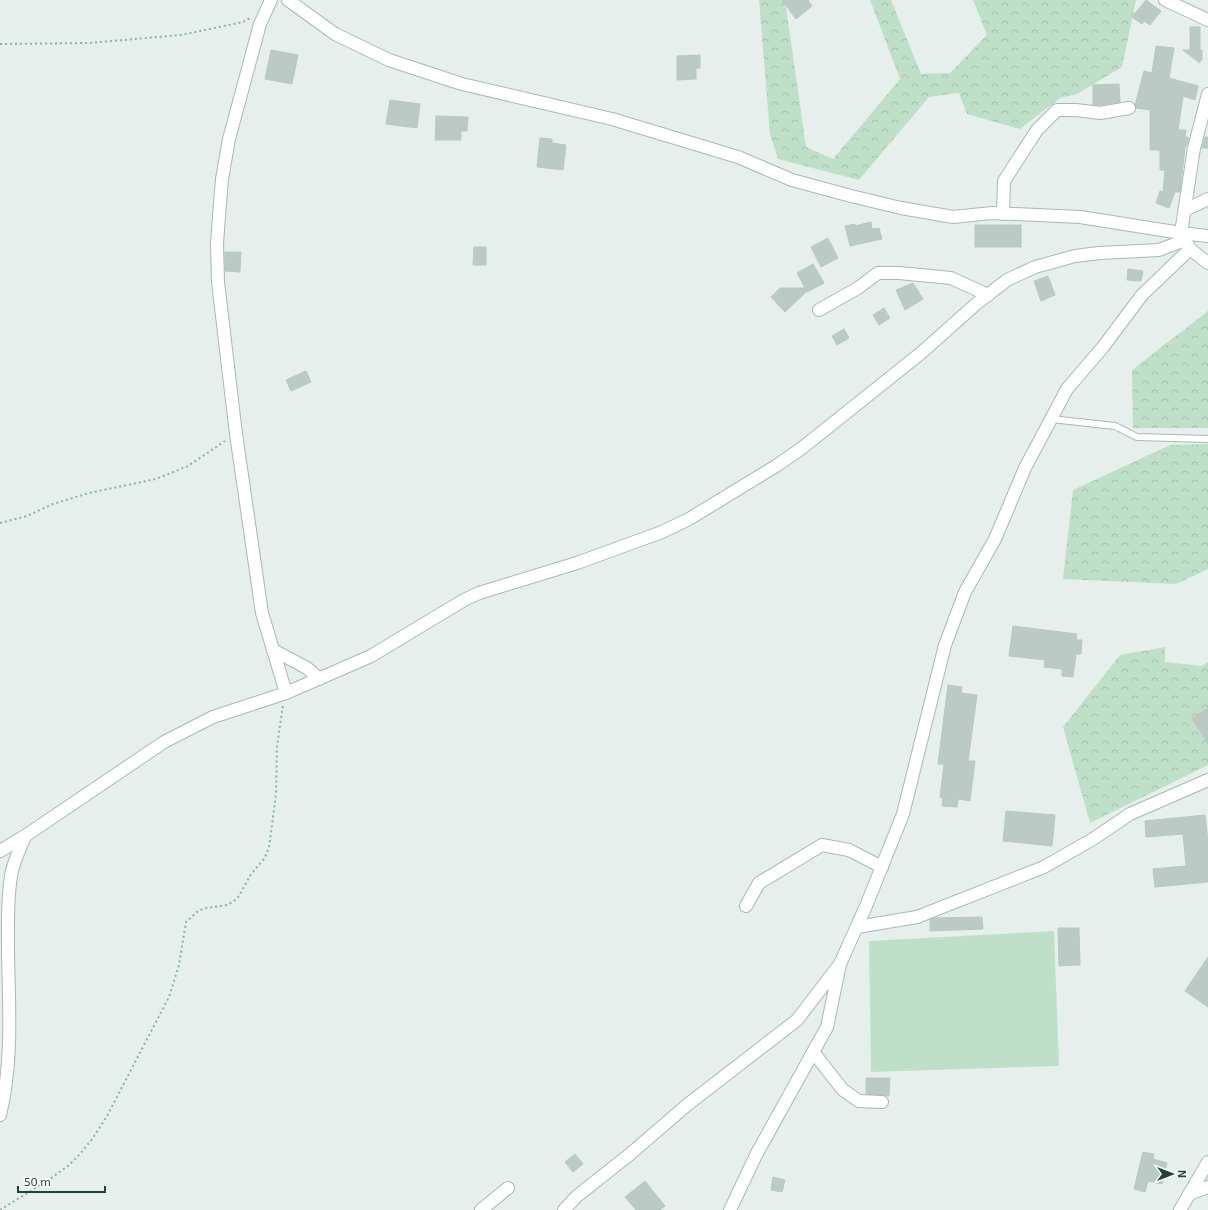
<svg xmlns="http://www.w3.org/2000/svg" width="1208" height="1210" viewBox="0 0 1208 1210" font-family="'Exo 2',sans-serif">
  <defs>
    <pattern id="forest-crowns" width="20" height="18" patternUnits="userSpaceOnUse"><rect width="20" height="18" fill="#bfe0c8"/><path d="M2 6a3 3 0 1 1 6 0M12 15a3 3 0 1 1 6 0" fill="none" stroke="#a4c1ad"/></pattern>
  </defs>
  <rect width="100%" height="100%" fill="#e6efeb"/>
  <g fill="url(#forest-crowns)">
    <path d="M759 0H785L806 147 833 159 900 79 870 0H891L921 74 950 73 987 35 973 0H1136L1122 67 1077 94 1060 98 1020 129 967 114 959 93 929 97 859 180 778 159 770 134Z"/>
    <path d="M1208 311V428H1133L1132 370Z"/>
    <path d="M1208 444V569L1176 584 1063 579 1073 490 1170 445Z"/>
    <path d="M1165 647V662L1202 666 1208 662V765L1090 823 1063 727 1120 655Z"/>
  </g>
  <path fill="#bfe0c8" d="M1054 931 1059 1066 871 1072 869 941Z"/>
  <g fill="#bbcac4" stroke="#b8c9c2">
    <path d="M782 0H808L812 6 796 19Z"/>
    <path d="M1146 0 1161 11 1150 25 1144 21 1142 24 1132 17Z"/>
    <path d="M1190 27H1200V50H1202V60H1200V63L1183 50H1190Z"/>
    <path d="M1156 46 1174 48 1169 78 1198 86 1195 100 1183 96 1178 130H1186L1185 137H1188V142L1185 148 1180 192H1175L1169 208 1156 203 1160 191 1163 192 1165 170H1160V150H1150V110L1136 108 1135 105 1144 71 1152 73Z"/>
    <path d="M271 50 298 55 292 84 265 79Z"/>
    <path d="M700 55V68H696V79L677 80V56Z"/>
    <path d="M1119 84 1120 102 1100 105H1093V85Z"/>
    <path d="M390 100 420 104 417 128 386 124Z"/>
    <path d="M436 116 468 117 467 131H461V140H435Z"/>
    <path d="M1205 137H1208V148H1202Z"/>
    <path d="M540 138 552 139V143L566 145 563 170 537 167Z"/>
    <path d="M871 222 872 229 879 228 882 239 850 246 845 226 855 224V226Z"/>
    <rect x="975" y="225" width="46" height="22"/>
    <path d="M828 238 838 258 821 267 811 247Z"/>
    <path d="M474 247H486V265H473Z"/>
    <path d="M225 252H241L240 272 225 271Z"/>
    <path d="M813 264 824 283 807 292V291L785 312 771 297 780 288H805L797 273Z"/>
    <path d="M1128 269 1143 271 1141 281 1127 280Z"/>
    <path d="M1048 276 1055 295 1041 301 1034 281Z"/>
    <path d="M913 283 923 299 905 310 896 290Z"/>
    <path d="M884 308 890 318 879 325 873 315Z"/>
    <path d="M844 329 849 338 837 345 832 336Z"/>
    <path d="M306 371 311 382 291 391 286 380Z"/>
    <path d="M1013 626 1077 634 1076 640H1082L1081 654H1076L1073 677 1062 676V669L1044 667 1045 660 1009 656Z"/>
    <path d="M948 685 962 687 961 693 977 695 968 761H975L970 801 958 799 957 807 942 806 943 798 940 797 944 764H938Z"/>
    <path d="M1208 708V743L1192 719Z"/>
    <path d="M1006 811 1055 815 1052 846 1003 841Z"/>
    <path d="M1205 815 1208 841V882L1155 887 1153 869 1186 866 1183 834 1146 837 1145 821Z"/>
    <path d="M982 917 983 929 930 931V920L935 918Z"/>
    <path d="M1058 928H1079L1080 965 1059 966Z"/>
    <path d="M1208 957V1007L1185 991Z"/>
    <path d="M866 1078H890L889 1096 866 1094Z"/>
    <path d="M1143 1152 1154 1154 1153 1159 1167 1163 1162 1184 1148 1181 1145 1192 1134 1189Z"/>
    <path d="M575 1154 583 1164 573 1172 565 1162Z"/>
    <path d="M773 1177 785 1180 782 1192 771 1190Z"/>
    <path d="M645 1181 665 1206 660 1210H636L625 1197Z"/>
  </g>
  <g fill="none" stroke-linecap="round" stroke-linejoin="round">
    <defs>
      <path id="lane" d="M1051 419 1115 426 1137 437 1208 439"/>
      <g id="street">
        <path d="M271 0 260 24 229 139 222 179 219 216 217 244 218 282 236 434 262 613 286 693"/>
        <path d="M1003 214 1004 181 1037 130 1057 110H1076L1100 113 1129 108"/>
        <path d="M819 310 858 288 878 273H899L951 278 988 295"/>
        <path d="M273 650 307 668 319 679"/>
        <path d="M746 906 759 883 822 845 849 850 882 867"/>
        <path d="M813 1052 843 1090 859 1101 882 1102"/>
        <path d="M0 1115C13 1062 9 1007 8 952 8 927 7 901 11 876 13 862 20 849 25 836"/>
        <path d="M1189 1194 1208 1187"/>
        <path d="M481 1210 508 1188"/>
        <path d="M564 1210 577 1196 629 1155 687 1105 797 1020 840 964 866 906 903 814 945 645 965 592 995 539 1025 468 1067 389 1103 347 1142 295 1190 249"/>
      </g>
      <g id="secondary">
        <path d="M288 0 335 34 389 60 462 84 612 119 738 157 792 180 851 196 901 208 953 217 992 213 1080 217 1181 233 1208 236"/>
        <path d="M1165 0 1208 20"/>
        <path d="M1208 94 1194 148 1181 233 1190 249 1208 263"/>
        <path d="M1185 210 1208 199"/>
        <path d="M0 851 25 836 164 742 213 717 286 693 371 656 464 600 479 593 577 563 662 532 689 519 776 466 802 448 921 353 976 304 1007 280 1035 267 1075 256 1099 253 1159 250 1185 240"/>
        <path d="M857 927 917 917 1044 867 1093 839 1130 814 1208 780"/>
        <path d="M730 1210 756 1155 827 1027 840 964"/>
        <path d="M1180 1210 1208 1162"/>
      </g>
    </defs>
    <use href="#lane" stroke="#a8b8b2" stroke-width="8"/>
    <use href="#street" stroke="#a8b8b2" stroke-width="14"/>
    <use href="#secondary" stroke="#a4bbb3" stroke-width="14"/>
    <g stroke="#86b3a5" stroke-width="2" stroke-dasharray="2 3" stroke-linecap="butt">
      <path d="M0 44 89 43 181 35 243 22 250 18"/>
      <path d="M0 523 27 516 53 504 89 493 156 479 188 466 225 441"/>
      <path d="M0 1210 50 1179 69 1165 80 1154 93 1138 107 1116 169 997 179 965 186 922 198 911 206 908 227 905 234 901 239 896 251 874 264 859 269 848 276 794 277 746 283 705"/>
    </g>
    <use href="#lane" stroke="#fff" stroke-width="6"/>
    <use href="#street" stroke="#fff" stroke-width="12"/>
    <use href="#secondary" stroke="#fff" stroke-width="12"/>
  </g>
  <g transform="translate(1172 1174) rotate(90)" stroke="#f7fbf9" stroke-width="3" paint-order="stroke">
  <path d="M0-3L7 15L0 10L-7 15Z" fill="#24423a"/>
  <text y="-6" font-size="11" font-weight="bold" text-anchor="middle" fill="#24423a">N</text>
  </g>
  <path d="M18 1186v6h87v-6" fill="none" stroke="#24423a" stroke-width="2"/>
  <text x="24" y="1186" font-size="12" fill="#24423a" stroke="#f7fbf9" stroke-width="3" paint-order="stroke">50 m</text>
</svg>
